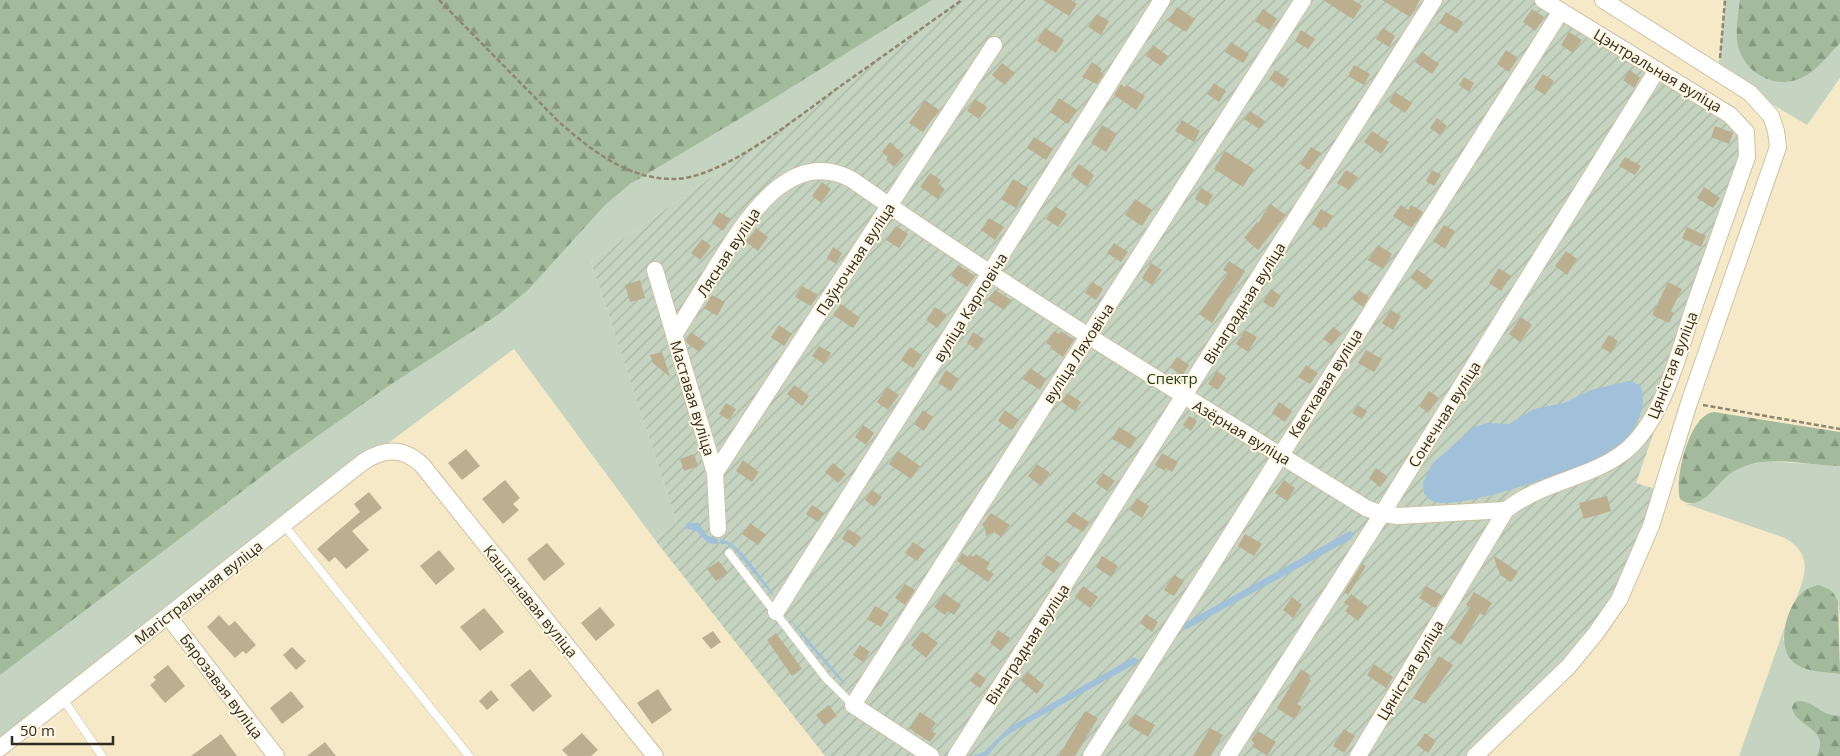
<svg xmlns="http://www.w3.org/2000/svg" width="1840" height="756" viewBox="0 0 1840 756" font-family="'Open Sans',sans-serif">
  <defs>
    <pattern id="forest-firs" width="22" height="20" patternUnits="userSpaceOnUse" patternTransform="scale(1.25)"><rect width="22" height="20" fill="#a3bb9c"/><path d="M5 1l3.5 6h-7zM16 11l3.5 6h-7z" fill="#85987f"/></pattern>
    <pattern id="garden-furrows" width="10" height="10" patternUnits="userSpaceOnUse" patternTransform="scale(1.25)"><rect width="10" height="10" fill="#c4d4c0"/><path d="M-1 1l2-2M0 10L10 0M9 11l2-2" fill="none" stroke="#a9b6a5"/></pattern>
  </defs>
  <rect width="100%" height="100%" fill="#f6e9c8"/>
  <g fill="#c4d4c0">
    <path d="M0 0H962L591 262 677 522 655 540 514 349 363 462 0 748Z"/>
    <path d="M1725 0H1840V78L1807 125 1718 72Z"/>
    <path d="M1769 461 1840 466V615L1838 602 1798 598 1791 611C1802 583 1818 557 1785 538L1686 504C1708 505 1717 479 1735 470 1746 464 1758 463 1769 461Z"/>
    <path d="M1785 626 1783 640 1816 671 1840 674V756H1739Z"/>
  </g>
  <g fill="url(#forest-firs)">
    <path d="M0 0H932L766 103 630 184 605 205 527 291 499 314 387 387 278 464 0 675Z"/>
    <path d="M1740 0H1840V43C1830 53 1820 67 1807 75 1780 92 1746 76 1738 46 1735 31 1738 14 1740 0Z"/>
    <path d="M1714 412 1840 432V466C1805 466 1769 453 1736 470 1718 478 1702 516 1680 499 1674 480 1689 414 1714 412Z"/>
    <path d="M1818 585C1829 588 1834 591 1838 602L1840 674C1826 672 1803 672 1792 661 1775 644 1788 600 1807 589 1810 587 1815 586 1818 585Z"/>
    <path d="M1801 701C1818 704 1819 715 1840 716V756H1817C1831 727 1795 728 1792 707L1795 702Z"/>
  </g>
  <path fill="url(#garden-furrows)" d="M962 0H1543L1722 109 1753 150 1636 483 1662 491 1619 600 1475 756H825L655 540 677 522 591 262Z"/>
  <g fill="#a1c0da">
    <path d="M1629 381 1640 385C1650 408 1632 438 1612 451 1586 467 1464 510 1436 502 1431 501 1427 497 1424 493L1423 483 1432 464 1474 427 1487 423 1509 424 1534 409 1564 403 1591 390Z"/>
    <path d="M687 523H698L708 536 718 539V544L708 543 697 531 684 528Z"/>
    <path d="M1350 531 1354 533 1351 539 1187 629 1182 628 1183 624Z"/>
    <path d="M720 539C740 542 760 577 773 593V596L733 548 727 544H721Z"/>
    <path d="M787 615 842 679 845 686 808 644Z"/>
    <path d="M1134 657 1139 660 1135 664 1012 732 1001 740 987 756H971L984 752 1010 727Z"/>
  </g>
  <g fill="#bbaf90">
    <path d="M1043 0H1071L1077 4 1069 16Z"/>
    <path d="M1323 0H1353L1362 6 1353 19Z"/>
    <path d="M1382 0H1420L1410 17Z"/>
    <path d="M1177 7 1195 19 1186 32 1168 21Z"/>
    <path d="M1263 9 1277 19 1269 30 1255 21Z"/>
    <path d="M1532 9 1544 17 1535 31 1523 22Z"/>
    <path d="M1446 12 1463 22 1457 33 1439 23Z"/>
    <path d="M1097 14 1109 21 1101 35 1088 27Z"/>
    <path d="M1045 28 1064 40 1056 53 1037 41Z"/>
    <path d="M1383 28 1395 36 1389 47 1376 39Z"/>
    <path d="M1301 30 1315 39 1308 49 1295 41Z"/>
    <path d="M1569 32 1582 40 1573 53 1561 45Z"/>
    <path d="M1231 42 1249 54 1243 63 1225 52Z"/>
    <path d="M1153 45 1168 56 1161 66 1146 56Z"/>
    <path d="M1506 50 1518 58 1509 72 1497 64Z"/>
    <path d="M1422 52 1439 64 1432 74 1415 62Z"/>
    <path d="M1092 62 1102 69 1100 72 1104 74 1097 84 1082 77Z"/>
    <path d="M1002 63 1015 73 1005 85 992 75Z"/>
    <path d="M1354 65 1370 74 1364 85 1348 76Z"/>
    <path d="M1275 70 1289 79 1283 88 1269 79Z"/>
    <path d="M1630 70 1640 78 1634 88 1623 80Z"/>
    <path d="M1543 74 1554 81 1545 95 1534 88Z"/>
    <path d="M1464 77 1474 83 1469 92 1459 85Z"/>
    <path d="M1214 83 1226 91 1219 102 1207 94Z"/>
    <path d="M1121 84 1125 88 1127 85 1145 96 1136 110 1114 95Z"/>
    <path d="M1395 92 1412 103 1405 113 1389 102Z"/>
    <path d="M1059 98 1077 110 1068 124 1050 112Z"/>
    <path d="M975 99 987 107 979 119 967 111Z"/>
    <path d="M925 100 939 110 923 132 909 123Z"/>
    <path d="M1250 111 1265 121 1259 129 1244 119Z"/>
    <path d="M1437 118 1447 126 1440 135 1430 128Z"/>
    <path d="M1182 120 1200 131 1194 142 1175 131Z"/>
    <path d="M1102 125 1117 134 1106 152 1091 143Z"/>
    <path d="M1715 126 1733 133 1729 144 1711 137Z"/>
    <path d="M1372 131 1389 142 1381 154 1364 142Z"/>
    <path d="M1034 137 1053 149 1046 160 1027 148Z"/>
    <path d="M890 142 904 155 894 167 886 160 888 157 882 152Z"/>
    <path d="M1311 147 1321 153 1309 170 1300 164Z"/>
    <path d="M1225 151 1254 169 1243 187 1214 169Z"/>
    <path d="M1625 157 1641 166 1635 175 1619 166Z"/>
    <path d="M1079 164 1094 175 1087 187 1071 175Z"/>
    <path d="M1346 170 1358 177 1349 190 1337 183Z"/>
    <path d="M1432 170 1441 175 1434 186 1426 181Z"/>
    <path d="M930 173 941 180 938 184 945 189 938 199 920 187Z"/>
    <path d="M1013 179 1028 188 1016 208 1001 199Z"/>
    <path d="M822 182 831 189 821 203 812 196Z"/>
    <path d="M1704 187 1720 198 1713 208 1697 198Z"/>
    <path d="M1201 188 1213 195 1207 206 1195 199Z"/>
    <path d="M1135 199 1152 210 1142 226 1125 215Z"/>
    <path d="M1270 204 1286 215 1258 250 1244 238 1257 222 1258 223Z"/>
    <path d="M1401 205 1408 210 1411 205 1423 212 1411 228 1393 216Z"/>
    <path d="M1055 206 1067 214 1058 227 1046 219Z"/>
    <path d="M1321 209 1333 216 1326 228 1324 226 1322 230 1312 224Z"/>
    <path d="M719 212 731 219 723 231 712 223Z"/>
    <path d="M989 218 1004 227 995 240 981 230Z"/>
    <path d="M1444 225 1455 231 1445 249 1433 241Z"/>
    <path d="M896 226 908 234 899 248 886 240Z"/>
    <path d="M1687 227 1706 236 1701 247 1682 238Z"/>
    <path d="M756 228 768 237 758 251 746 242Z"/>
    <path d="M702 239 711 246 700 260 691 253Z"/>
    <path d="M1114 243 1128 252 1121 262 1107 253Z"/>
    <path d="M1378 245 1392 254 1383 269 1368 260Z"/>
    <path d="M833 247 842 253 836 264 827 258Z"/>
    <path d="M1566 251 1577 259 1567 275 1555 266Z"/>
    <path d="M1229 261 1245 271 1212 323 1199 314 1228 273 1223 270Z"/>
    <path d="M1151 263 1162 270 1152 285 1142 278Z"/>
    <path d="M958 265 975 276 967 287 951 276Z"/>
    <path d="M1499 268 1511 276 1501 291 1489 283Z"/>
    <path d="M1417 269 1433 281 1426 290 1411 278Z"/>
    <path d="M640 280 645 298 630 302 625 285Z"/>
    <path d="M1092 282 1103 289 1096 300 1085 293Z"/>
    <path d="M1668 282 1682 289 1671 311 1674 313 1669 323 1652 315Z"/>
    <path d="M802 286 818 295 811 306 795 297Z"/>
    <path d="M1271 289 1281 296 1273 308 1263 302Z"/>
    <path d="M995 290 1011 300 1004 310 988 300Z"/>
    <path d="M1359 290 1369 297 1363 307 1352 299Z"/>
    <path d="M712 295 725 302 717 316 704 308Z"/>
    <path d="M841 304 860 318 853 328 833 315Z"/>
    <path d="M935 307 947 315 937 328 926 320Z"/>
    <path d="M1391 310 1401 316 1393 330 1382 323Z"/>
    <path d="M1521 317 1532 325 1520 342 1509 334Z"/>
    <path d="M779 325 792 334 784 346 771 337Z"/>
    <path d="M1333 327 1341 333 1332 345 1323 339Z"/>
    <path d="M1245 330 1257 337 1248 352 1236 344Z"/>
    <path d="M1054 331 1059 334 1061 331 1074 340 1063 357 1050 348 1051 346 1046 343Z"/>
    <path d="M691 332 706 343 699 352 687 343 686 340Z"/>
    <path d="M973 332 984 339 977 350 967 343Z"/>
    <path d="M1609 335 1618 341 1611 353 1601 347Z"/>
    <path d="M819 346 831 353 824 364 812 356Z"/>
    <path d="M910 347 922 355 913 368 901 360Z"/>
    <path d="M1366 350 1382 359 1374 372 1358 363Z"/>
    <path d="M662 352 670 377 653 363 650 355Z"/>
    <path d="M1177 357 1189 365 1182 376 1170 367Z"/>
    <path d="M1306 365 1318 373 1310 384 1298 377Z"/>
    <path d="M1030 368 1046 379 1040 390 1023 379Z"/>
    <path d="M946 370 959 379 951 391 938 383Z"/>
    <path d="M1217 371 1226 378 1218 390 1208 384Z"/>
    <path d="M794 385 809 396 802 406 787 394Z"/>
    <path d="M887 387 899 395 888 410 877 402Z"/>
    <path d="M1429 391 1439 398 1428 413 1419 406Z"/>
    <path d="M1067 393 1081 402 1075 411 1062 402Z"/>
    <path d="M1279 402 1292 411 1285 422 1272 413Z"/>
    <path d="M726 403 736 409 729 420 719 414Z"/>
    <path d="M1358 405 1367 411 1362 419 1352 413Z"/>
    <path d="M923 410 933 417 924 431 914 424Z"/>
    <path d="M1005 410 1019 420 1012 430 998 421Z"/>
    <path d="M1189 416 1197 421 1191 431 1183 425Z"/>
    <path d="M863 425 874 433 866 445 855 437Z"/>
    <path d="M1119 427 1137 438 1130 449 1112 439Z"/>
    <path d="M466 449 480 466 462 480 448 463Z"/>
    <path d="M898 451 920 466 911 479 889 464Z"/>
    <path d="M1162 453 1178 462 1172 472 1166 468 1165 471 1155 465Z"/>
    <path d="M694 454 698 466 684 471 680 459Z"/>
    <path d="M743 460 759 472 752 482 736 471Z"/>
    <path d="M833 463 846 474 838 483 825 472Z"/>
    <path d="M1037 464 1050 473 1041 486 1028 476Z"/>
    <path d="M1376 468 1388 477 1380 487 1369 478Z"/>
    <path d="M1103 473 1115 481 1107 491 1096 483Z"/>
    <path d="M505 480 520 498 513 504 519 510 503 524 482 499Z"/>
    <path d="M1284 480 1295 488 1287 501 1275 493Z"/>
    <path d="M872 490 882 497 874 507 865 500Z"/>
    <path d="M369 492 382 508 352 531 369 550 346 569 335 557 329 562 317 549 360 512 354 504Z"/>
    <path d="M1607 496 1611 511 1584 519 1579 503Z"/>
    <path d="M1137 498 1149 506 1142 518 1130 510Z"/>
    <path d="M812 505 824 513 818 522 806 514Z"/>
    <path d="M1073 512 1089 522 1083 532 1066 522Z"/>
    <path d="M991 513 1010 525 1001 537 994 532 986 536 985 527 982 525Z"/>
    <path d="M750 523 766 535 758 545 742 534Z"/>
    <path d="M848 529 861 537 855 547 842 539Z"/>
    <path d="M1245 534 1262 544 1254 556 1238 546Z"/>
    <path d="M913 542 925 550 917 561 905 553Z"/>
    <path d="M547 543 565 564 544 581 527 559Z"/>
    <path d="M439 550 455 569 436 585 420 566Z"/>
    <path d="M962 553 968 557 970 555 973 557 976 554 990 563 986 569 994 574 988 582 957 561Z"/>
    <path d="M1047 555 1060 563 1054 573 1041 564Z"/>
    <path d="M1493 555 1518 572 1511 582 1500 575Z"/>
    <path d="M1102 556 1118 566 1111 577 1096 567Z"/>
    <path d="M719 561 728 573 716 581 707 569Z"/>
    <path d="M1362 564 1366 566 1348 595 1344 592Z"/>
    <path d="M1174 575 1184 581 1174 596 1164 590Z"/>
    <path d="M905 584 915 590 905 605 895 598Z"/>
    <path d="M1083 586 1098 597 1090 608 1075 597Z"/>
    <path d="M1426 586 1443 596 1435 608 1419 598Z"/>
    <path d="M1474 592 1492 603 1484 616 1480 613 1461 645 1450 638 1470 607 1466 605Z"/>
    <path d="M944 593 961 605 954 615 948 611 945 615 934 607Z"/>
    <path d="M1351 594 1368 607 1358 621 1345 611 1349 606 1344 603Z"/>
    <path d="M1292 597 1302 605 1293 618 1283 610Z"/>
    <path d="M875 606 889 614 881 627 867 619Z"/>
    <path d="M600 607 615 625 596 641 581 623Z"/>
    <path d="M484 608 504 632 480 651 460 627Z"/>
    <path d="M1146 614 1158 622 1152 632 1140 623Z"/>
    <path d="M219 615 229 626 235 621 256 645 246 654 243 651 235 658 207 627Z"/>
    <path d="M998 630 1010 638 1001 651 990 643Z"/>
    <path d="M713 631 721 642 711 649 702 638Z"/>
    <path d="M922 631 938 643 926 658 911 645Z"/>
    <path d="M776 633 802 669 792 676 767 640Z"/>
    <path d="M860 645 870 652 863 662 853 655Z"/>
    <path d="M292 647 306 661 296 670 283 655Z"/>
    <path d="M1439 656 1453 665 1425 704 1413 698Z"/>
    <path d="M1374 664 1393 677 1386 688 1367 675Z"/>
    <path d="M168 665 185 686 165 703 150 685 156 680 153 677Z"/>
    <path d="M530 669 552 696 533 712 510 685Z"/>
    <path d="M1301 669 1310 675 1308 679 1311 680 1297 704 1302 707 1294 719 1277 708Z"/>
    <path d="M976 672 986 679 980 688 970 681Z"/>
    <path d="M1028 672 1044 685 1037 694 1021 681Z"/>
    <path d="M658 689 672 710 652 724 637 703Z"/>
    <path d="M491 690 499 700 487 710 479 701Z"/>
    <path d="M291 691 304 707 282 724 270 708Z"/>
    <path d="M829 705 837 716 824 725 816 715Z"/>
    <path d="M1085 711 1098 718 1075 756H1059Z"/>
    <path d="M920 712 936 723 931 730 936 734 930 742 909 728Z"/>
    <path d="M1135 714 1155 725 1148 737 1128 725Z"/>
    <path d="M1210 728 1223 735 1211 756H1193Z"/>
    <path d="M1344 729 1355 736 1344 753 1333 746Z"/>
    <path d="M1258 731 1276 742 1267 756 1252 746 1254 743 1251 740Z"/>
    <path d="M582 733 598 750 591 756H568L562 750Z"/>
    <path d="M1425 733 1436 741 1428 753 1417 745Z"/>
    <path d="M221 734 237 756H191Z"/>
    <path d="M325 742 336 756H307Z"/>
  </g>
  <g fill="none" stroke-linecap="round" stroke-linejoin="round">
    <defs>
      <g id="service">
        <path d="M284 525 469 756"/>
        <path d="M729 553 826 678 853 705"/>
        <path d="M63 699 102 756"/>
      </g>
      <g id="minor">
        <path d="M655 270 715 473 718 529"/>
        <path d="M674 335C688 313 702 290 716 267 744 223 788 146 851 179 1018 296 1193 401 1366 508L1382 514 1398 516 1506 510"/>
        <path d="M715 473 994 45"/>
        <path d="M776 612 1162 0"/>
        <path d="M168 616 276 756"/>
        <path d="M0 748 363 462C384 448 403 447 422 465L655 756"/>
        <path d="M931 756 853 705 1303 0"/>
        <path d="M956 756 1434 0"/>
        <path d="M1091 756 1561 11"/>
        <path d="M1228 756 1382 514 1657 70"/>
        <path d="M1358 756 1506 510C1543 481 1589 479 1624 452 1664 421 1679 350 1695 304 1712 255 1730 206 1747 157L1746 132 1730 115 1543 0"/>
        <path d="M1475 756 1568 667 1596 633 1619 600 1651 526 1689 403 1778 147 1776 131 1771 116 1750 93 1603 0"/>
      </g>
    </defs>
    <use href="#service" stroke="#cec1a2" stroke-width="9"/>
    <use href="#minor" stroke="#cec1a2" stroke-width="18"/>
    <g stroke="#8f866f" stroke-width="2.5" stroke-dasharray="5 2.5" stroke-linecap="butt">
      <path d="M439 0 559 122C591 150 626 178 671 179 721 181 801 114 842 85 882 57 922 28 962 0"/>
      <path d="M1720 58 1725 0"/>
      <path d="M1703 405 1840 429"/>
    </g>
    <use href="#service" stroke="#fff" stroke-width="8"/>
    <use href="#minor" stroke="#fff" stroke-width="16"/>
  </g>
  <g text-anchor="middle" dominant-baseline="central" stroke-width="4" stroke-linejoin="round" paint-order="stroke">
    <g font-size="15" fill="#312c1f" stroke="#fff7e3">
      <text transform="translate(1658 70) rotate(31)">Цэнтральная вуліца</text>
      <text transform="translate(728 252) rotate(-57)">Лясная вуліца</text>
      <text transform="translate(855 259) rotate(-57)">Паўночная вуліца</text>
      <text transform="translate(1244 303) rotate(-58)">Вінаградная вуліца</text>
      <text transform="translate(970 307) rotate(-58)">вуліца Карповіча</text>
      <text transform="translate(1078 353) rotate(-57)">вуліца Ляховіча</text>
      <text transform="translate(1672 365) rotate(-69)">Цяністая вуліца</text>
      <text transform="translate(1325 383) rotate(-58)">Кветкавая вуліца</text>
      <text transform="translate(693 398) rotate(73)">Маставая вуліца</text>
      <text transform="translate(1444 414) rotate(-58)">Сонечная вуліца</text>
      <text transform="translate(1242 432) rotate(31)">Азёрная вуліца</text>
      <text transform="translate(198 592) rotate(-38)">Магістральная вуліца</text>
      <text transform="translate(531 601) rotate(51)">Каштанавая вуліца</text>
      <text transform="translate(1027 644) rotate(-57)">Вінаградная вуліца</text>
      <text transform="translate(1410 670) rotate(-59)">Цяністая вуліца</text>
      <text transform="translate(222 686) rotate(53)">Бярозавая вуліца</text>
    </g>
    <g font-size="15" fill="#1b3d11" stroke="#fff7e3">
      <text x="1172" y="378">Спектр</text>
    </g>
  </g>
  <path d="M12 736v8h101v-8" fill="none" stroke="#312c1f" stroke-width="2.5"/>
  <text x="20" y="736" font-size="15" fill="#312c1f" stroke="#fff7e3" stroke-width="4" paint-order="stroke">50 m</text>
</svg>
